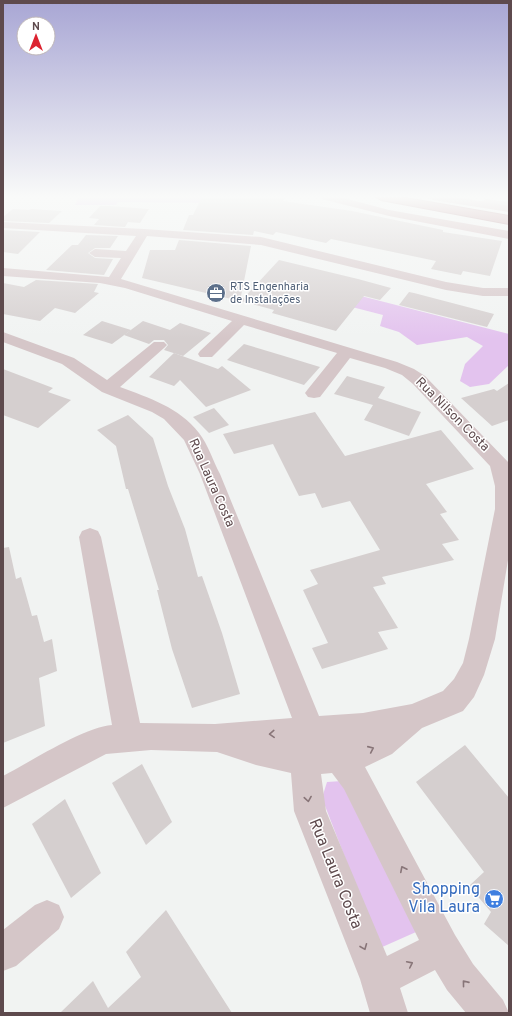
<svg xmlns="http://www.w3.org/2000/svg" width="512" height="1016" viewBox="0 0 512 1016" font-family="Overpass,sans-serif">
  <rect width="100%" height="100%" fill="#f1f3f2"/>
  <g fill="#e3c3ee">
    <path d="M213 197 210 203 118 202 116 205H75L78 198H40Z"/>
    <path d="M361 296 509 334V365L489 384 470 387 460 381 465 364 483 346 467 337 417 345 399 332 380 326 383 315 352 307Z"/>
    <path d="M342 781 416 932 380 948 322 798 327 782Z"/>
  </g>
  <g fill="#d5cfcf">
    <path d="M202 197H286L283 201 352 211 443 230V232L502 241 490 276 463 271 461 275 431 269 436 261 331 239 326 243 276 232 273 235 254 231 253 235 183 230 189 215H193Z"/>
    <path d="M100 206H109L149 209 140 223 128 222 125 227 94 225 99 219 89 218Z"/>
    <path d="M13 209 29 210 31 209 62 211 49 223 3 221V217Z"/>
    <path d="M3 230 40 232 18 254 3 252Z"/>
    <path d="M86 235 118 236 110 248H95L88 253 95 258 113 259 104 275 46 270 72 245H78Z"/>
    <path d="M179 240 251 246 240 301 142 278 150 250H175Z"/>
    <path d="M279 260 358 279 391 288 380 300 364 296 336 331 272 313 274 310 241 301Z"/>
    <path d="M36 280 98 284 94 292 99 293 75 313 55 308 40 321 3 314V283L24 287Z"/>
    <path d="M409 292 414 293 494 314 487 327 399 305Z"/>
    <path d="M102 321 131 330 112 344 83 335Z"/>
    <path d="M143 321 170 330 180 323 211 333 183 356 164 350 168 345 164 340H154L149 344 124 335Z"/>
    <path d="M244 344 284 356 320 367 304 385 227 360Z"/>
    <path d="M174 353 218 369 222 366 251 390 206 407 180 380 174 386 149 377Z"/>
    <path d="M3 369 53 388 48 392 71 400 38 428 3 415Z"/>
    <path d="M347 376 385 387 378 398 421 412 409 436 364 420 373 405 334 394Z"/>
    <path d="M509 383V420L492 426 461 398 494 389 497 391Z"/>
    <path d="M214 408 229 425 209 433 193 417Z"/>
    <path d="M315 412 345 456 441 430 474 469 426 484 447 512 440 514 459 540 442 544 454 560 382 577 386 584 373 587 398 628 378 632 388 649 322 669 312 648 328 643 303 590 318 584 310 570 380 550 350 501 322 508 315 493 299 496 273 444 234 454 223 434Z"/>
    <path d="M128 415 153 438 168 486 185 529 198 577 202 576 222 633 240 694 192 708 172 649 157 590H159L128 489H126L116 446 97 430Z"/>
    <path d="M9 547 16 579 21 577 32 616 37 615 44 642 52 639 57 671 39 678 45 726 3 743V548Z"/>
    <path d="M465 745 509 798V946L484 924 491 912 469 886 484 872 416 782Z"/>
    <path d="M142 764 172 822 146 845 112 783Z"/>
    <path d="M65 799 101 873 71 898 32 824Z"/>
    <path d="M166 910 232 1013H60L93 981 108 1008 141 977 126 952Z"/>
  </g>
  <g fill="none" stroke-linecap="round" stroke-linejoin="round">
    <defs>
      <path id="highway" d="M376 197H400L509 216V224L381 200Z"/>
    </defs>
    <use href="#highway" stroke="#a9777d" stroke-width="2"/>
    <g fill="#d5c6c8" fill-rule="evenodd">
      <path d="M486 199 509 202V208L482 204 481 202Z"/>
      <path d="M3 222 144 229 261 237 446 282 483 288H509V296H483L446 290 261 245 147 236 121 279 397 362 414 369 425 376 509 463V554L495 639 484 675 474 697 463 711 422 728 392 754 365 767 455 935 473 964 503 1000 509 1013H466L447 990 435 970 400 988 408 1013H370L360 979 294 811 291 773 256 765 217 752 151 750 106 754 3 808V776C30 762 84 727 112 725L79 537 82 531 90 528 98 531 101 537 140 723 215 724 292 718 200 474 184 440 164 419 152 412 102 392 62 364 3 342V332L74 358 107 380 154 342H164L167 345 164 348 120 387C149 398 179 407 199 433 208 444 213 461 220 474L319 716 363 713 412 704 443 691 454 679 463 663 469 639 495 509V486L490 466 413 384 402 375 385 368 350 358 320 397 314 398 308 397 305 393 308 389 337 353 244 325 212 357H200L198 354 200 351 232 321 125 288 100 283 3 276V268L109 277 121 258 95 257 89 253 95 249 126 251 136 236 3 228ZM332 773 344 789 419 940 387 956 326 811 321 774Z"/>
      <path d="M47 900 59 905 64 917 59 929 16 966 3 971V930L35 905Z"/>
    </g>
    <g fill="#ceb3b6" fill-rule="evenodd">
      <path d="M321 197H340L389 210 509 231V239L389 216 322 199Z"/>
      <path d="M428 197H455L509 206V212L433 200Z"/>
    </g>
    <use href="#highway" fill="#bd8c92" fill-rule="evenodd"/>
  </g>
  <defs><path id="oneway-chevron" d="M-2-3.5L2.5 0L-2 3.5" fill="none" stroke-width="1.6" stroke-linecap="round" stroke-linejoin="round"/></defs>
  <g stroke="#887578">
    <use href="#oneway-chevron" transform="translate(272 734) rotate(177)"/>
    <use href="#oneway-chevron" transform="translate(371 749) rotate(-24)"/>
    <use href="#oneway-chevron" transform="translate(308 799) rotate(81)"/>
    <use href="#oneway-chevron" transform="translate(403 869) rotate(-117)"/>
    <use href="#oneway-chevron" transform="translate(364 947) rotate(68)"/>
    <use href="#oneway-chevron" transform="translate(410 964) rotate(-26)"/>
    <use href="#oneway-chevron" transform="translate(465 983) rotate(-129)"/>
  </g>
  <linearGradient id="sky" x2="0" y2="1"><stop stop-color="#a8a6d4"/><stop offset="0.58" stop-color="#f9faf9"/><stop offset="1" stop-color="#f9faf9" stop-opacity="0"/></linearGradient>
  <rect width="512" height="339" fill="url(#sky)"/>
  <defs>
    <symbol id="office-disc" viewBox="-11 -11 22 22"><circle r="9.5" fill="#5c6f8a" stroke="#fff"/><path d="M-6-3h4V-5.5h4V-3h4V5H-6ZM-1-4.5V-3h2v-1.5ZM-6 0V1H6V0Z" fill="#fff"/></symbol>
    <symbol id="supermarket-disc" viewBox="-11 -11 22 22"><circle r="9.5" fill="#3f7fe0" stroke="#fff"/><path d="M-6-5.5h2.5l.6 2H6L4.5 2H-2.5L-4.4-4H-6ZM-1.5 3.2a1.3 1.3 0 1 0 .1 0ZM3 3.2a1.3 1.3 0 1 0 .1 0Z" fill="#fff"/></symbol>
  </defs>
  <g fill-rule="evenodd">
    <use href="#office-disc" x="205" y="282" width="22" height="22"/>
    <use href="#supermarket-disc" x="483" y="888" width="22" height="22"/>
  </g>
  <g text-anchor="middle" dominant-baseline="central" stroke-width="3" stroke-linejoin="round" paint-order="stroke">
    <g font-size="11" fill="#4e5e75" stroke="#fff" text-anchor="start">
      <text x="230" y="287">RTS Engenharia<tspan x="230" dy="13">de Instalações</tspan></text>
    </g>
    <g font-size="13" fill="#5e4a4d" stroke="#fff">
      <text transform="translate(452 415) rotate(45)">Rua Nilson Costa</text>
      <text transform="translate(211 483) rotate(66)">Rua Laura Costa</text>
    </g>
    <g font-size="16" fill="#5e4a4d" stroke="#fff">
      <text transform="translate(335 874) rotate(68)">Rua Laura Costa</text>
    </g>
    <g font-size="16" fill="#366cbe" stroke="#fff" text-anchor="end">
      <text x="480" y="890">Shopping<tspan x="480" dy="18">Vila Laura</tspan></text>
    </g>
  </g>
  <rect width="512" height="1016" fill="none" stroke="#5e4a4d" stroke-width="8"/>
  <g transform="translate(36 36)"><circle r="19" fill="#ffffff" stroke="#bfb7b8"/>
  <path d="M0-3L7 15L0 10L-7 15Z" fill="#dc2330"/>
  <text y="-6" font-size="11" font-weight="bold" text-anchor="middle" fill="#5e4a4d">N</text>
  </g>
</svg>
